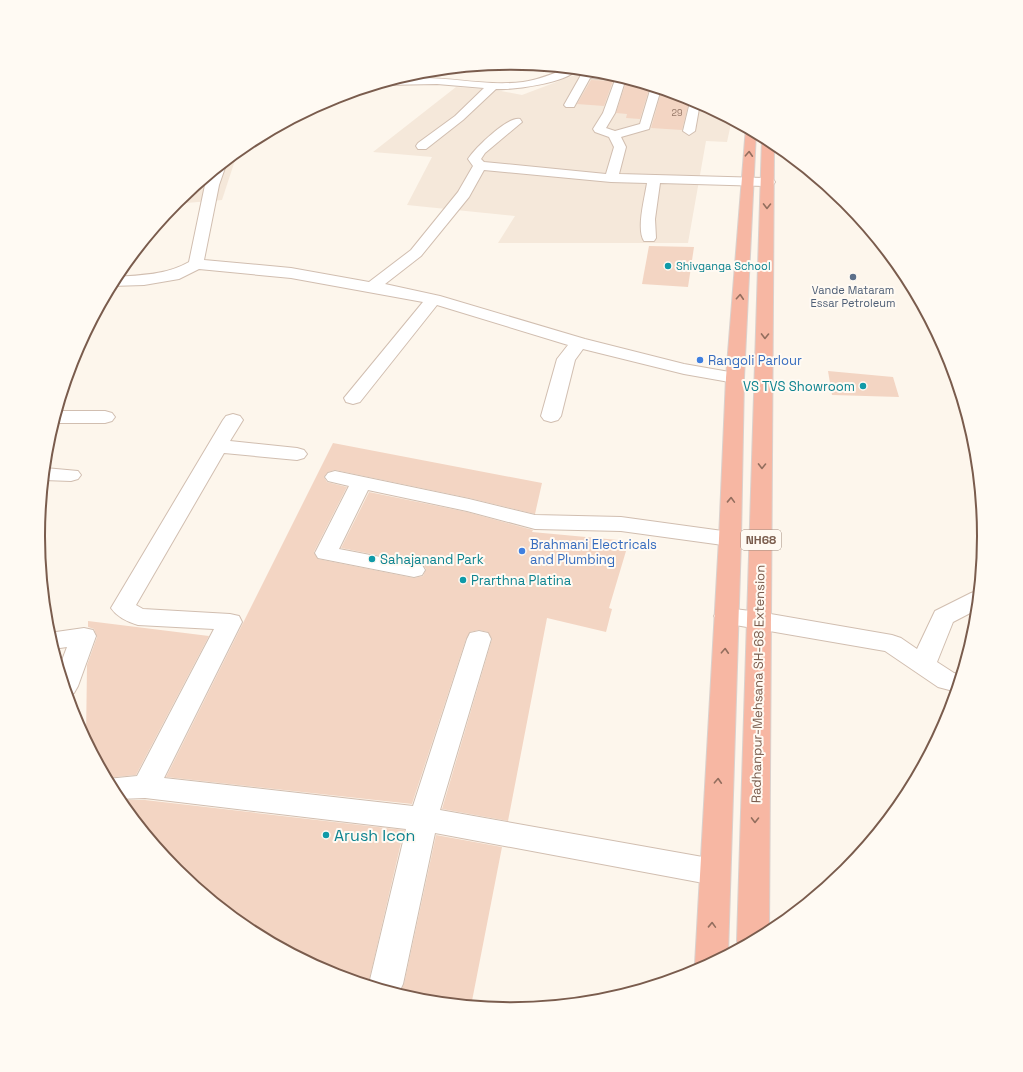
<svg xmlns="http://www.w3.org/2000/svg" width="1023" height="1072" viewBox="0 0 1023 1072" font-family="'Space Grotesk',sans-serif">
  <rect width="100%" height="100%" fill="#fdf6ec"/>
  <g fill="#f5e8da">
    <path d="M588 70 604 72 693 99 732 119 727 142 706 141 688 243H498L515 216 407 205 432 157 373 152 456 87 496 90 522 95Z"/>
    <path d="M238 151 222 200 174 204 177 201Z"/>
  </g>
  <g fill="#f3d5c3">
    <path d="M627 79 650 86 640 119 626 118 627 114 616 113Z"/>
    <path d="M591 80 613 81 604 106 577 104Z"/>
    <path d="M662 89 690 98 682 130 651 128Z"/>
    <path d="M649 246 694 247 688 287 642 284Z"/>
    <path d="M828 371 893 377 899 397 832 395Z"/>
    <path d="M333 443 542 483 535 514 469 498 335 470 328 472 324 477 327 482 347 487 314 552 318 559 414 578 423 576 426 569 422 564 341 548 369 492 467 512 533 530 532 532 629 541 609 608 612 609 606 632 547 618 508 821 442 809 492 639 488 632 479 630 470 632 466 639 412 804 166 777Z"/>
    <path d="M88 621 209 636 136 775 106 778 86 739 87 665 97 637 94 629 88 627Z"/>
    <path d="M119 800H145L404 830 368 985 330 973 248 930 177 871Z"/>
    <path d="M436 835 502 847 471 1006 419 1000 399 994 404 984Z"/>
  </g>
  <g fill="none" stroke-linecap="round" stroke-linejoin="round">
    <defs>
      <g id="street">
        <path d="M567 68 578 69C566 83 514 90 496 89L463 120 426 149H418L416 146 418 143 455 116 484 88 437 84 384 85 380 84C427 69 475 88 523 82 538 80 553 74 567 68Z"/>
        <path d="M586 72 609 73 626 78 615 113 606 128 615 131 640 124 651 87 661 89 649 129 621 137 626 147 619 174 768 178 773 179 775 182 773 185 768 186 660 183 655 219 656 238 654 241H644C636 229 645 197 647 183L611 182 484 170 469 197 421 256 385 284 440 296 585 339 684 364 741 374 744 378 741 382 735 383 684 374 583 349 575 360 561 416 558 420 551 422 544 420 541 416 557 359 568 345 437 305 360 402 353 404 346 402 344 398 423 302 291 278 199 269 179 279 144 285 111 286 116 277C142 275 166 275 189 262L205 185 210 174 224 162 226 165 219 185 204 260 291 268 369 282 411 250 458 192 473 166 468 159C475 148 508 116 520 119L522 122 485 153 481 159 484 162 606 174 614 147 609 137 595 132 593 129 603 113 615 80 590 78 574 107H566L564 105 581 75Z"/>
        <path d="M691 98 700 103 695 131 689 135 683 131Z"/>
        <path d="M57 411H105L112 413 115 417 112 421 105 423H55L54 422Z"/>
        <path d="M233 414 240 416 243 420 230 441 297 448 304 450 307 454 304 458 297 460 224 453 136 605 143 609 230 614 239 616 242 622 164 778 413 806 467 639 470 633 479 631 488 633 491 639 440 810 714 859 725 863 729 872 725 881 714 885 435 833 403 984 398 994 369 984 406 829 145 798 118 799 107 779 137 776 214 629 138 625C128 622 117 617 111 608L223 420 226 416Z"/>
        <path d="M45 468 78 471 81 475 78 479 71 481 44 480Z"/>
        <path d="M335 471 469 499 535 515 621 517 730 532 738 534 741 539 738 544 730 546 621 531 535 529 467 511 368 490 339 549 422 565 425 570 422 575 414 577 318 558 315 553 349 486 328 481 325 477 328 473Z"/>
        <path d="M980 590 978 609 953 622 937 662 954 673 962 675 957 692 938 687 885 651 718 622 714 616 718 610 726 608 759 612 892 635 901 638 917 649 935 611 971 593Z"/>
        <path d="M84 628 93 630 96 636 78 686 74 693 67 695 59 668 67 647 53 649 49 633Z"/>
      </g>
      <g id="highway">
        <path d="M746 127 756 132 744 378 741 539 728 955 698 971 695 964 719 539 726 378Z"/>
        <path d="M764 136 774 142 769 933 740 948 737 941 762 139Z"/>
      </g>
    </defs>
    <use href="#street" stroke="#d1beb0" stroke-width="2"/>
    <use href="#highway" stroke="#dad1cd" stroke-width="2"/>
    <use href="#street" fill="#fff" fill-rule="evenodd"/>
    <use href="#highway" fill="#f7b7a3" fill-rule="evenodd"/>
  </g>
  <defs><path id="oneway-chevron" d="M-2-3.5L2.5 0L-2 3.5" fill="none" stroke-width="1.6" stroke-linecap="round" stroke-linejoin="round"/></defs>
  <g stroke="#936e5e">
    <use href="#oneway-chevron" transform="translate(749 154) rotate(-87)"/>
    <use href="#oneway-chevron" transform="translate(767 206) rotate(91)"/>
    <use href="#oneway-chevron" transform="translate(740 297) rotate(-86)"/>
    <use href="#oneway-chevron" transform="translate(765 336) rotate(91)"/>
    <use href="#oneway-chevron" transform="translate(762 466) rotate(91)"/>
    <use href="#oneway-chevron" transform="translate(731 500) rotate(-88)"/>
    <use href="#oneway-chevron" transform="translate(725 651) rotate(-87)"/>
    <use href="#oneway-chevron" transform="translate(718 781) rotate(-87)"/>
    <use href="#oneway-chevron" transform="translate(755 820) rotate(91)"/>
    <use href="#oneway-chevron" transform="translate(712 925) rotate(-88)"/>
  </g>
  <g fill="#0f9aa8" stroke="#fffaf3" stroke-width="1.5">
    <circle cx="668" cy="266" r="4"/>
    <circle cx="863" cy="386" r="4"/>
    <circle cx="372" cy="559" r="4"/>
    <circle cx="463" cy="580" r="4"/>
    <circle cx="326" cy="835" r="4"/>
  </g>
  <circle fill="#5c6f8a" stroke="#fffaf3" stroke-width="1.5" cx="853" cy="277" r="4"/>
  <g fill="#3f7fe0" stroke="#fffaf3" stroke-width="1.5">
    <circle cx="700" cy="360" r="4"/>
    <circle cx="522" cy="551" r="4"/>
  </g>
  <g text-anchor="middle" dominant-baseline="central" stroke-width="4" stroke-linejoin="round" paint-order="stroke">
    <g font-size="9" fill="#987a6a">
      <text x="677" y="113">29</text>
    </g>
    <g font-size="11" fill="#0d838f" stroke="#fffaf3" text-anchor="start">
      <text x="676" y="266">Shivganga School</text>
    </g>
    <g font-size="11" fill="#4e5e75" stroke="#fffaf3">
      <text x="853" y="290">Vande Mataram<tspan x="853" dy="13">Essar Petroleum</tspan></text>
    </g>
    <rect fill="#fffaf3" stroke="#a28b7f" stroke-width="1" x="741" y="530" width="40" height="20" rx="3"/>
    <g font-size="12" font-weight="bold" fill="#7a5c4d">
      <text x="761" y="540">NH68</text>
    </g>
    <g font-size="13" fill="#366cbe" stroke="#fffaf3" text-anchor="start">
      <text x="708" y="360">Rangoli Parlour</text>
      <text x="530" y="544">Brahmani Electricals<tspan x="530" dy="15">and Plumbing</tspan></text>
    </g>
    <g font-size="13" fill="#0d838f" stroke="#fffaf3" text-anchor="start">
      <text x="855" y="386" text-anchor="end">VS TVS Showroom</text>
      <text x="380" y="559">Sahajanand Park</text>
      <text x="471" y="580">Prarthna Platina</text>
    </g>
    <g font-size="13" fill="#7a5c4d" stroke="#fffaf3">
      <text transform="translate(758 684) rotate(-89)">Radhanpur-Mehsana SH-68 Extension</text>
    </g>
    <g font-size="16" fill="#0d838f" stroke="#fffaf3" text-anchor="start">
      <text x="334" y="835">Arush Icon</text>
    </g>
  </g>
  <path d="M0 0H1023V1072H0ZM45 536a466 466 0 1 1 932 0a466 466 0 1 1-932 0Z" fill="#fffaf3" fill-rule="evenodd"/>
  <path fill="none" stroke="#7a5c4d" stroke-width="2" d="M45 536a466 466 0 1 1 932 0a466 466 0 1 1-932 0Z"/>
</svg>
